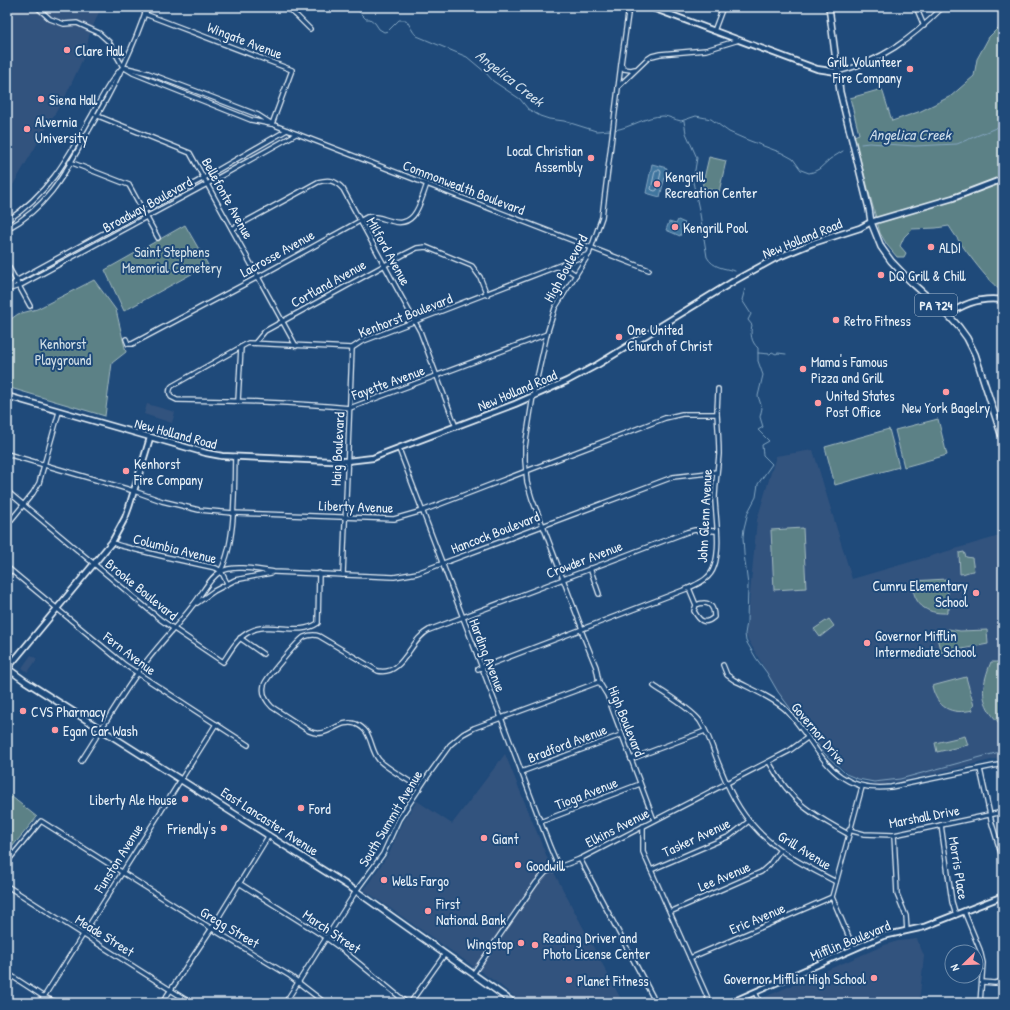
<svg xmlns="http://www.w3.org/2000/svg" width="1010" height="1010" viewBox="0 0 1010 1010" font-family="'Patrick Hand',sans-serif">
  <rect width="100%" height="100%" fill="#1f4a7a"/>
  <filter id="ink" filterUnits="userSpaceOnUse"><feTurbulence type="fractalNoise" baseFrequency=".025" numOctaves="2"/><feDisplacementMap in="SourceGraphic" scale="8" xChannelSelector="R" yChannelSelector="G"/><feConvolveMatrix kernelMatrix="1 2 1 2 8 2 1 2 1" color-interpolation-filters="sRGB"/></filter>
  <g filter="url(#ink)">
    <g fill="#33537e">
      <path d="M7 7H101L89 36 86 52 66 95 7 195Z"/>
      <path d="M147 404 175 412 172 423 144 414Z"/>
      <path d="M813 450 852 579 1003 535V757L924 776 880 785 851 777 818 745 780 696 746 636 757 520 776 456Z"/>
      <path d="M31 655 37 659 28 672 22 668Z"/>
      <path d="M505 754 551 867 623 1003H522L500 985 364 890 390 852 400 827 417 801 452 824Z"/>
      <path d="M917 939 924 956 919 1003H751L885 945 898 941Z"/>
    </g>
    <g fill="#5c8186" stroke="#a2b9bf">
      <path d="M1003 23V292C988 283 959 242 949 226L936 228 912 229 904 237 900 246 906 253 904 257H897L887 245 880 233 854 136 859 134 850 98 882 89 892 121 921 111 951 96 974 76 977 59 989 37Z"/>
      <path d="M709 157 726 161 719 192 702 187Z"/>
      <path d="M185 225 208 265 124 311 105 270Z"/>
      <path d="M94 280 116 310 126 352 112 363 105 416 7 387V322L18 314 37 309Z"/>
      <path d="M938 419 947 455 904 467 895 430Z"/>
      <path d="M889 429 899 467 835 485 825 447Z"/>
      <path d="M803 528 806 588 774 590 771 530Z"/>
      <path d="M964 552 966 557 972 558 974 571C968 571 966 574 960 574L959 553Z"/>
      <path d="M947 579 949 610H947V613C925 614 913 604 912 581Z"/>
      <path d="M829 619 834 626 820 637 814 629Z"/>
      <path d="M948 629 960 631 987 630 988 644 941 653 937 638Z"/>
      <path d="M991 662H1003V726C991 717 981 701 984 686 985 678 988 669 991 662Z"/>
      <path d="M966 677 974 706 972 707 973 710C951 715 937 708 932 686Z"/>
      <path d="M965 736 968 745 937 752 935 743Z"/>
      <path d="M7 793 37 817 7 853Z"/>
    </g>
    <g fill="#41749e" stroke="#84a6c2">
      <path d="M652 164 667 168 660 197 646 193Z"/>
      <path d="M678 220 685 223 680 236 666 230 669 222 676 224Z"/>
    </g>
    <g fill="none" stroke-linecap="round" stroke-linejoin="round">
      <path stroke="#a5bfd4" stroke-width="1" d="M657 170H660L661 172 657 190 655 191 652 190 651 189 655 171Z"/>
      <g stroke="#84a6c2" stroke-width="1">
        <path d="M354 7 366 19H370L375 23 379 29 384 32 388 31 399 20H406C410 25 412 32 417 36L467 57 485 72 493 81 520 99 528 109 540 116 549 119 564 121 596 131 611 130"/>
        <path d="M684 121 686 133 697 158 693 182 700 214 707 257C713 268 724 268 735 271"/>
        <path d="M614 130C631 128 645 116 663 116 669 116 675 120 681 121L696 116 711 119 729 132 745 139 782 153 793 159 801 170 809 173 813 172 819 169 830 159 843 151"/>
        <path d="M861 144 869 143 915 146 957 144 1003 125"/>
        <path d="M745 289 742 300 751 314 748 320 752 325C750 333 751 342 758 348V361L763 375 758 396 762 408 760 417 763 427 758 430 769 441 762 445 763 455 772 464 758 484 756 497 748 512 744 528 743 537 744 554 748 585 747 622 745 634 746 641 756 658 767 673 778 692 824 753 846 774 858 779 874 782 900 779 1003 751"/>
        <path d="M758 353 770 354 772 352 776 354 778 353 786 354"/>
      </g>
      <defs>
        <g id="street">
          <path d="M37 7 50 19 64 24 77 23 99 33 109 42 123 67 133 73 251 120 271 124"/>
          <path d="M286 7 297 16 310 29"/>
          <path d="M916 7 924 26"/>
          <path d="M145 14 292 70 272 124"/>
          <path d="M714 31 723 7"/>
          <path d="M621 64 624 69 631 70 635 69"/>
          <path d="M123 67 148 73 201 93 258 115 272 124 287 130 649 270"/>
          <path d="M837 72C882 61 911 39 943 7"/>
          <path d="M618 87 646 60 652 56 660 54 706 50 739 40"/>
          <path d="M93 114 190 153 296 346"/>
          <path d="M70 162 129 185 158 238"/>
          <path d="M7 221C50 192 67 159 92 115 101 99 108 83 121 69"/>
          <path d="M7 229C50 206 66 171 89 130 112 91 133 50 147 7"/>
          <path d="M232 229 318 182C329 179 335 180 343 189L420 331 456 427"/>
          <path d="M7 264 30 306"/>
          <path d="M557 267 567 269 576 275"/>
          <path d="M8 289 16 281 204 178 287 130"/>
          <path d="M7 290 19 286 207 184 296 134"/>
          <path d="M547 334 350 408C292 402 235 401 177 400L171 397C169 393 169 389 172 386L248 343 352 348 361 342 589 254"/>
          <path d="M126 339 128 344H132L258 277 367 217C375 215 383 219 391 221 416 229 420 202 427 184"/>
          <path d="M255 343 265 331 403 255 417 248 426 247 472 266 480 277 487 295"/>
          <path d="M238 401 241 347"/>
          <path d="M399 449 550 847 559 868"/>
          <path d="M7 454 134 491 162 501 199 510 233 513 394 519 422 511 665 418 682 414H717"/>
          <path d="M7 491 161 620 223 662C230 652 237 638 249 632 270 620 298 637 318 623L319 573"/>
          <path d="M7 525 33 493 39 483 59 412"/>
          <path d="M112 542C119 547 125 546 133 549 160 556 188 562 216 568L221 571 227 583"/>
          <path d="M7 567 125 665 248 745"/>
          <path d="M590 568 599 594"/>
          <path d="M221 570C236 542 234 488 235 456"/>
          <path d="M343 575 352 348"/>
          <path d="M689 588 696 605 694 611C699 620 704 626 714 617 714 605 708 600 696 605"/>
          <path d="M197 603 214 591 235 580 271 573"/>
          <path d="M582 629 543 526 532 499 527 482 525 461V447L533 396 547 334 555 308 589 254 602 217 621 64 629 7"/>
          <path d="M581 630 596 667 599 682 607 695 654 820"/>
          <path d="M240 638 263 654"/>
          <path d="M723 665 727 675 734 680C749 688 776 699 787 711 821 747 829 794 891 787L1003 764"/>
          <path d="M478 669 689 588C699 583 710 579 714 567 721 548 716 520 715 500 715 484 718 469 719 454 719 440 718 427 717 414 717 406 718 397 718 389"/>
          <path d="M654 686C667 695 691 709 700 721 707 732 712 745 716 757 725 780 734 803 750 822 775 852 803 864 836 882"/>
          <path d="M631 759 705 731"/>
          <path d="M81 761C100 732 117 702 137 674 154 649 175 629 193 605 201 596 209 578 220 572 233 564 260 570 274 572L394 577 417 573 673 477 717 472"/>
          <path d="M769 762C792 803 808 812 848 834"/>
          <path d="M980 769 992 824 1003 860"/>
          <path d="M521 772 621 735"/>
          <path d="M420 788C410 781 386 768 379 760 369 748 373 731 356 724 338 718 328 740 309 731L272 707C266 701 262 693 264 685 266 678 297 642 304 637 309 635 314 634 319 636L378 671C404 676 409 640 429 630L687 532 695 530 716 531"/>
          <path d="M540 822 640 784"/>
          <path d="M941 825 952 902 956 915"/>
          <path d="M643 826V852L710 1003"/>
          <path d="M849 830 864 834 894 835 1003 812"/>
          <path d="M894 835 897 894 906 916 907 931"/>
          <path d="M580 859 656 1003"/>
          <path d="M7 862 41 821 196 919 290 976 325 1003"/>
          <path d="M651 870 730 836 749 821"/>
          <path d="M239 883 325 937 343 950 407 1003"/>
          <path d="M7 886 191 1003"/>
          <path d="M964 911 980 950 983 963 980 1003"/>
          <path d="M670 912 761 872 769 865 779 851"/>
          <path d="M854 949 832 897 862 787"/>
          <path d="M690 958 832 897"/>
          <path d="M7 973 44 997 58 1003"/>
          <path d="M473 974 536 883 546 872 580 859 789 751 807 738"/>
          <path d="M982 982 995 983 1003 981"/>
          <path d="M755 992 760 1003"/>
          <path d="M40 1003 216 724"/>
          <path d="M162 1003 212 928 269 835"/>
          <path d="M285 1003 356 891 383 854 399 819 427 777 450 745 463 734 474 728 599 682"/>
          <path d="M410 1003 445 954"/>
        </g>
        <g id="secondary">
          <path d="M650 7 817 69 837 72"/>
          <path d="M948 315C964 303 983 297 1003 300"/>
          <path d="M7 396 206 453 222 456 331 461H347L373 458 380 455 515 404 567 381 597 365 734 281 774 259 813 243 860 228 871 222 953 198 1003 179"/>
          <path d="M7 669 112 542 125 518 129 507 150 438"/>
          <path d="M730 1003 883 936 924 927 1003 896"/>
        </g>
        <g id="primary">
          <path d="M829 7 840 92 869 209 871 222 881 247 891 261 911 282 948 315 959 327 967 338 975 354 1003 440"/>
          <path d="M7 668 25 681 356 891 514 1003"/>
        </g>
      </defs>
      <use href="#street" stroke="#e8f1f8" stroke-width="6"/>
      <use href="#secondary" stroke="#e8f1f8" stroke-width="8"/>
      <use href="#primary" stroke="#e8f1f8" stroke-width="8"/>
      <use href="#street" stroke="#1f4a7a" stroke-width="3.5"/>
      <use href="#secondary" stroke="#1f4a7a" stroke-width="4.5"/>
      <use href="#primary" stroke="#1f4a7a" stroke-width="5"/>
    </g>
  </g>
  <g fill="#ff9aa2" stroke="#1f4a7a" stroke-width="1.5">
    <circle cx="67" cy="50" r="4"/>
    <circle cx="910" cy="69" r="4"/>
    <circle cx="41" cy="99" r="4"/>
    <circle cx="27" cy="129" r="4"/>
    <circle cx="591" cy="158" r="4"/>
    <circle cx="657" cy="184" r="4"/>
    <circle cx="675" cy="227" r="4"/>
    <circle cx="931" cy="247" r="4"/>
    <circle cx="881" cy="275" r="4"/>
    <circle cx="836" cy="320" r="4"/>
    <circle cx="619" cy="337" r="4"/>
    <circle cx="803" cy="369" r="4"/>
    <circle cx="946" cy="392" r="4"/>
    <circle cx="818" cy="403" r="4"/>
    <circle cx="126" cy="471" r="4"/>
    <circle cx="976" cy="593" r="4"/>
    <circle cx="867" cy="643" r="4"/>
    <circle cx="23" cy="711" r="4"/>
    <circle cx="55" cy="730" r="4"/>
    <circle cx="185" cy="799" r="4"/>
    <circle cx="301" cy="808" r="4"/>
    <circle cx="224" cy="828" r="4"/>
    <circle cx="484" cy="838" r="4"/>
    <circle cx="518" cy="865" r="4"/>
    <circle cx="384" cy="880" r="4"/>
    <circle cx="428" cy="911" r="4"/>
    <circle cx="521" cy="943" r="4"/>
    <circle cx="535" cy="945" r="4"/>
    <circle cx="874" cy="978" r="4"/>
    <circle cx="569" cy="980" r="4"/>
  </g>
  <g text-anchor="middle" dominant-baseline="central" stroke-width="4" stroke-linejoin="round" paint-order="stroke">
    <rect fill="#1f4a7a" stroke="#acbfd2" stroke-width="1" x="915" y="294" width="42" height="22" rx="3"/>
    <g font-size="13" font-weight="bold" fill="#e8f1f8">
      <text x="936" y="305">PA 724</text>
    </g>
    <g font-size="14" fill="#e8f1f8" stroke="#1f4a7a">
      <text transform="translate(245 40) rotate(21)">Wingate Avenue</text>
      <text transform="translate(464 187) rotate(21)">Commonwealth Boulevard</text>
      <text transform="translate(228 198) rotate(61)">Bellefonte Avenue</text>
      <text transform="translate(147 204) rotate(-29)">Broadway Boulevard</text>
      <text transform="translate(802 238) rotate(-22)">New Holland Road</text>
      <text transform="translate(389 251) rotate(61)">Milford Avenue</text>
      <text transform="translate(277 253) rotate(-29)">Lacrosse Avenue</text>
      <text transform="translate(565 268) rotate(-61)">High Boulevard</text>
      <text transform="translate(328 283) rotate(-29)">Cortland Avenue</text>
      <text transform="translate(405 315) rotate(-21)">Kenhorst Boulevard</text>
      <text transform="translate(388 382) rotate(-20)">Fayette Avenue</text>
      <text transform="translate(517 390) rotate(-23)">New Holland Road</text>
      <text transform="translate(176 433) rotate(15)">New Holland Road</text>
      <text transform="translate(337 449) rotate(-87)">Haig Boulevard</text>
      <text transform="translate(356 506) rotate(2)">Liberty Avenue</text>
      <text transform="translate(704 516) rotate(-87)">John Glenn Avenue</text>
      <text transform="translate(495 532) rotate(-21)">Hancock Boulevard</text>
      <text transform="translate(175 548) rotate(14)">Columbia Avenue</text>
      <text transform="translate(584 559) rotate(-21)">Crowder Avenue</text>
      <text transform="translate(142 589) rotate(39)">Brooke Boulevard</text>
      <text transform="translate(130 653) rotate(37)">Fern Avenue</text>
      <text transform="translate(488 655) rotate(69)">Harding Avenue</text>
      <text transform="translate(627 721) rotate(68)">High Boulevard</text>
      <text transform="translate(819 733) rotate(50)">Governor Drive</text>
      <text transform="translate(567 743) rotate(-21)">Bradford Avenue</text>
      <text transform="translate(586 793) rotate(-21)">Tioga Avenue</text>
      <text transform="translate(924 816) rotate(-11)">Marshall Drive</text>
      <text transform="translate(390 818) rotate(-59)">South Summit Avenue</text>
      <text transform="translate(270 821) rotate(33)">East Lancaster Avenue</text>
      <text transform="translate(617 827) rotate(-27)">Elkins Avenue</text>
      <text transform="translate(696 837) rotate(-25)">Tasker Avenue</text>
      <text transform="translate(805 850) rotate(32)">Grill Avenue</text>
      <text transform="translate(118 858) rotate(-58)">Funston Avenue</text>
      <text transform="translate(959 868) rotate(81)">Morris Place</text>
      <text transform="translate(724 876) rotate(-23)">Lee Avenue</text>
      <text transform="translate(757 918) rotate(-23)">Eric Avenue</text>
      <text transform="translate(230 927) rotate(31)">Gregg Street</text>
      <text transform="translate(332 931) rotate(34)">March Street</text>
      <text transform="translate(105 935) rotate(32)">Meade Street</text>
      <text transform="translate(850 940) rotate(-22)">Mifflin Boulevard</text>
    </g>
    <g font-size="14" fill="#e8f1f8" stroke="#1f4a7a" text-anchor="start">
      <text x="75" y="50">Clare Hall</text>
      <text x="902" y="61" text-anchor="end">Grill Volunteer<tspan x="902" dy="16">Fire Company</tspan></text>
      <text x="49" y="99">Siena Hall</text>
      <text x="35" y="121">Alvernia<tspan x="35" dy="16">University</tspan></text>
      <text x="583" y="150" text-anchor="end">Local Christian<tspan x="583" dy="16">Assembly</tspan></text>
      <text x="665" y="176">Kengrill<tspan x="665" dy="16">Recreation Center</tspan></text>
      <text x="683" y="227">Kengrill Pool</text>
      <text x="939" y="247">ALDI</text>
      <text x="889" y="275">DQ Grill &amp; Chill</text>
      <text x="844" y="320">Retro Fitness</text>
      <text x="627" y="329">One United<tspan x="627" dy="16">Church of Christ</tspan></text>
      <text x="811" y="361">Mama's Famous<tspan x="811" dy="16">Pizza and Grill</tspan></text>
      <text x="826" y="395">United States<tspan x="826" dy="16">Post Office</tspan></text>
      <text x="946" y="407" text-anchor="middle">New York Bagelry</text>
      <text x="134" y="463">Kenhorst<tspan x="134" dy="16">Fire Company</tspan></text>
      <text x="968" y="585" text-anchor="end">Cumru Elementary<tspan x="968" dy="16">School</tspan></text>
      <text x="875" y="635">Governor Mifflin<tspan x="875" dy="16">Intermediate School</tspan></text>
      <text x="31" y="711">CVS Pharmacy</text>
      <text x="63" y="730">Egan Car Wash</text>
      <text x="177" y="799" text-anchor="end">Liberty Ale House</text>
      <text x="309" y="808">Ford</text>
      <text x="216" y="828" text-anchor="end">Friendly's</text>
      <text x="492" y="838">Giant</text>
      <text x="526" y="865">Goodwill</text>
      <text x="392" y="880">Wells Fargo</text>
      <text x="436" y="903">First<tspan x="436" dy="16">National Bank</tspan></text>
      <text x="543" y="937">Reading Driver and<tspan x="543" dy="16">Photo License Center</tspan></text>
      <text x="513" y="943" text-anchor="end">Wingstop</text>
      <text x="866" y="978" text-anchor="end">Governor Mifflin High School</text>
      <text x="577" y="980">Planet Fitness</text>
    </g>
    <g font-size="14" fill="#d3e0e7" stroke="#1f4a7a">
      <text x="172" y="251">Saint Stephens<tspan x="172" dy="16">Memorial Cemetery</tspan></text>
      <text x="63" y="343">Kenhorst<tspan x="63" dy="16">Playground</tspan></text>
    </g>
    <g font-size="15" font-style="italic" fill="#cfdeea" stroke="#1f4a7a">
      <text transform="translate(510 78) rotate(38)">Angelica Creek</text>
      <text x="910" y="134">Angelica Creek</text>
    </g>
  </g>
  <rect width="1010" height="1010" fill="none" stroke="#1f4a7a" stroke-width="24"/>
  <rect x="12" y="12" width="986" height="986" fill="none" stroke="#e8f1f8" stroke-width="1.5" filter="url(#ink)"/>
  <g transform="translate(964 964) rotate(247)"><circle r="19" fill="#1f4a7a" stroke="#6f8dac"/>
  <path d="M0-3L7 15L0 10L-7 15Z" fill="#ff9aa2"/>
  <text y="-6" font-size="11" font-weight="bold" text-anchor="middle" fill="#e8f1f8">N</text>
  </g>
</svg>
